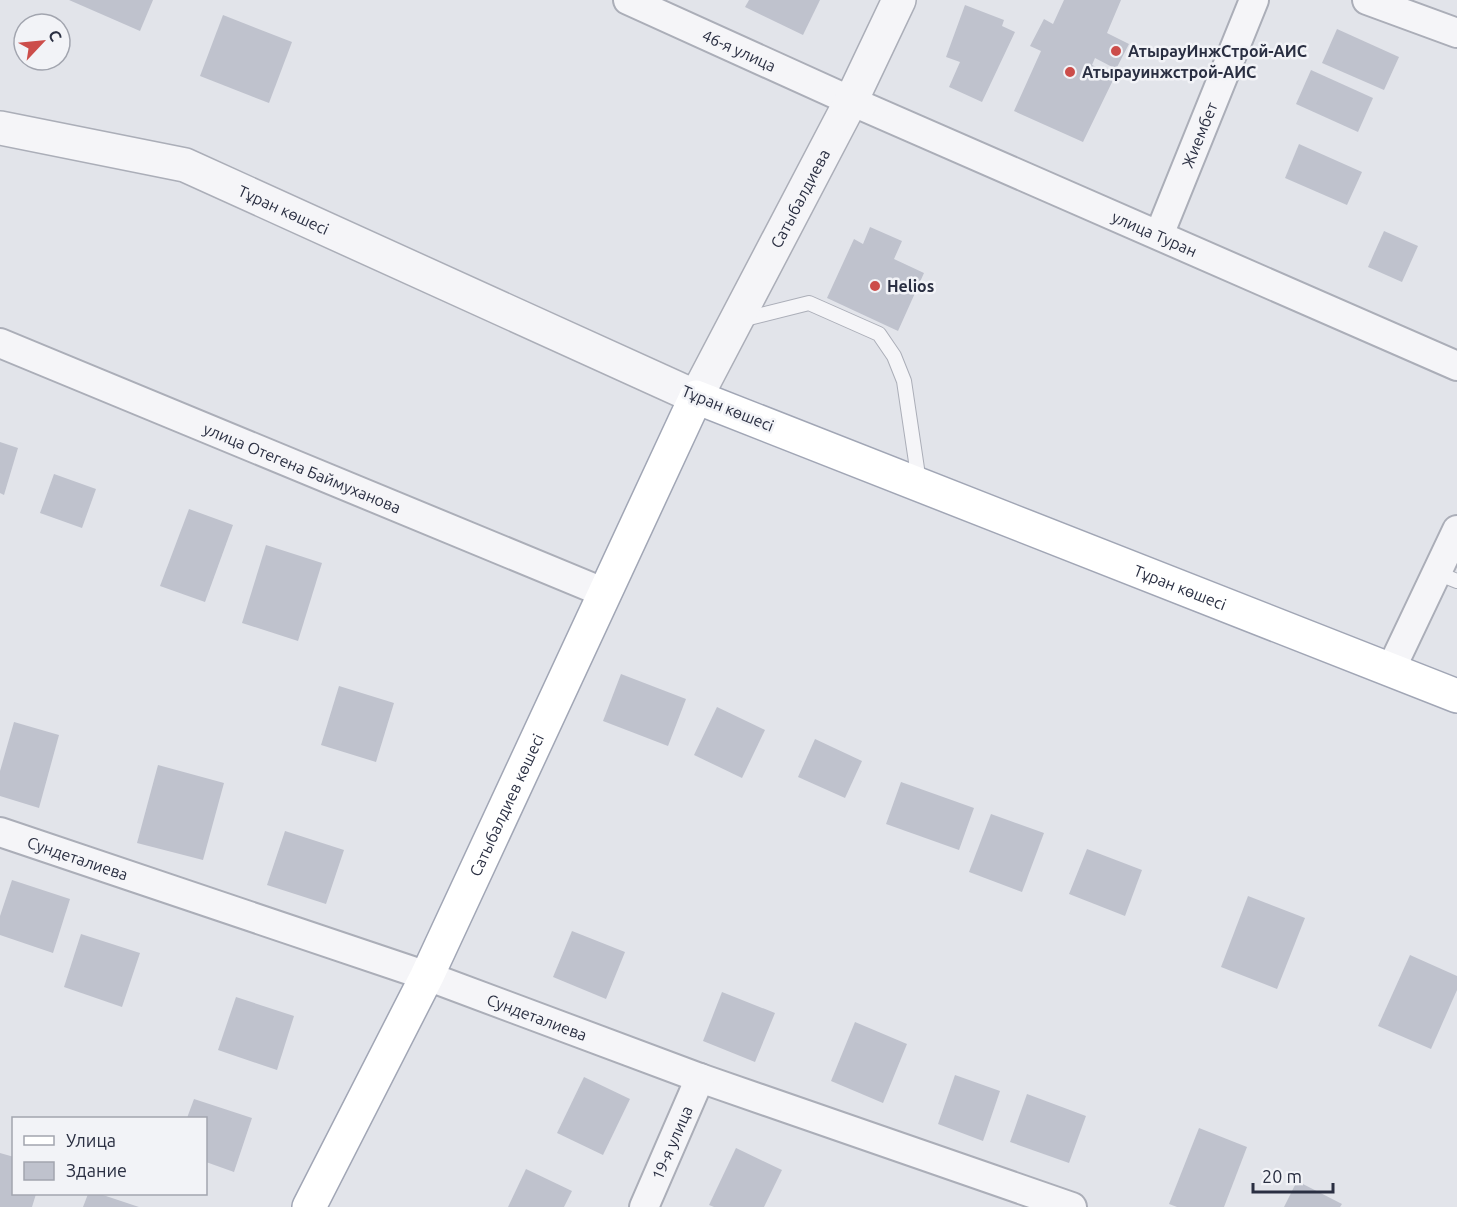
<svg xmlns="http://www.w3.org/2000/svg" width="1457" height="1207" viewBox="0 0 1457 1207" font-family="Ubuntu,sans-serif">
  <rect width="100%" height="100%" fill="#e2e4ea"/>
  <g fill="#bfc2cd">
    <path d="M69 0H153L140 31Z"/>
    <path d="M749 0H820L803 35 745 7Z"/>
    <path d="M1064 0H1121L1107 33 1129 44 1116 69 1095 58 1092 65 1115 76 1083 142 1014 111 1041 51 1030 46 1044 19 1053 24Z"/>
    <path d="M965 5 1004 20 1002 26 1015 32 982 102 949 87 960 62 946 57Z"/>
    <path d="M223 15 292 42 269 103 200 76Z"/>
    <path d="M1337 29 1399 57 1384 90 1322 63Z"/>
    <path d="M1311 70 1373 98 1358 132 1296 104Z"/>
    <path d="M1299 144 1362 172 1347 205 1285 178Z"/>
    <path d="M870 227 902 241 894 259 924 273 898 331 827 298 854 239 863 244Z"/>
    <path d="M1384 231 1418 246 1402 282 1368 267Z"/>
    <path d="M0 442 18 448 4 495 0 493Z"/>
    <path d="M54 474 96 489 82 528 40 513Z"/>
    <path d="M189 509 233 525 205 602 160 586Z"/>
    <path d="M266 545 322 563 298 641 242 623Z"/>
    <path d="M621 674 686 699 668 746 603 721Z"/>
    <path d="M339 686 394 703 376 762 321 745Z"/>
    <path d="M717 707 765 730 742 778 694 755Z"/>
    <path d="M14 722 59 735 39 808 0 796V771Z"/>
    <path d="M815 739 862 761 845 798 798 777Z"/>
    <path d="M158 765 224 783 203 860 137 843Z"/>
    <path d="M901 782 974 808 959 850 886 824Z"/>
    <path d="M991 814 1044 833 1022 892 969 872Z"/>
    <path d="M285 831 344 850 326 904 267 885Z"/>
    <path d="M1087 849 1142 870 1125 916 1069 894Z"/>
    <path d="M12 880 70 899 53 953 0 935V916Z"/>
    <path d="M1248 896 1305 918 1277 989 1221 967Z"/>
    <path d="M572 931 625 952 606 999 553 977Z"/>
    <path d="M81 934 140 953 122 1007 64 987Z"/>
    <path d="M1410 955 1457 976V990L1431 1049 1378 1026Z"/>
    <path d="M722 992 775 1013 755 1062 703 1041Z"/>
    <path d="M236 997 294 1016 277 1070 218 1050Z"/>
    <path d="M855 1022 907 1044 883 1103 831 1081Z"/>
    <path d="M955 1075 1000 1091 983 1141 938 1124Z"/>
    <path d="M584 1077 630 1099 603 1155 557 1133Z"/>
    <path d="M1027 1094 1086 1116 1069 1163 1010 1142Z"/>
    <path d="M194 1099 252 1118 234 1172 206 1162V1118H187Z"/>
    <path d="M1199 1128 1247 1147 1224 1207H1177L1169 1204Z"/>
    <path d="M736 1148 782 1170 764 1207H714L709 1205Z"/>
    <path d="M0 1153 14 1157V1194H36L32 1207H0Z"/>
    <path d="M526 1169 572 1191 564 1207H508Z"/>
    <path d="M1297 1181 1342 1204 1340 1207H1284Z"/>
    <path d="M88 1194H100L139 1207H83Z"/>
  </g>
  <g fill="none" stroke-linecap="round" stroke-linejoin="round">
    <defs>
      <g id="service">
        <path d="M741 320 809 303 879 334 894 356 904 381 919 482"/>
        <path d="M1437 573 1457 581"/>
      </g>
      <g id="minor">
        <path id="s1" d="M628 0 851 101 1457 366"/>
        <path d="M1367 0 1457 33"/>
        <path id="s2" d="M1159 235 1254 0"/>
        <path id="s3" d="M0 343 605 593"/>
        <path d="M1391 669 1457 530"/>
        <path id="s4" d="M0 832 427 976 700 1078 1072 1207"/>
        <path id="s5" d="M644 1207 700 1078"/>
      </g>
      <g id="tertiary">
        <path id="s6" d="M0 128 185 165 696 397 851 101 899 0"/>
      </g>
      <g id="primary">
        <path id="s7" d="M309 1207 427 976 696 397 1457 696"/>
      </g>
    </defs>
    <use href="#service" stroke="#abaeb8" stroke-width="16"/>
    <use href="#minor" stroke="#abaeb8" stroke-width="32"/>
    <use href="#tertiary" stroke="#abaeb8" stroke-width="36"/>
    <use href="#primary" stroke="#a1a6b5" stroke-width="36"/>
    <use href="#service" stroke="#f5f5f8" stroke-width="14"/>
    <use href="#minor" stroke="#f5f5f8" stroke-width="28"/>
    <use href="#tertiary" stroke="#f5f5f8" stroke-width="33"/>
    <use href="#primary" stroke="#fff" stroke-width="33"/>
  </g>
  <g fill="#cc4d4a" stroke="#f2f3f7" stroke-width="2">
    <circle cx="1116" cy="51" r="6"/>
    <circle cx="1070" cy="72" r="6"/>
    <circle cx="875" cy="286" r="6"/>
  </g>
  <g text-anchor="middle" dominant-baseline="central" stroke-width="5" stroke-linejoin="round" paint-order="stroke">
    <g font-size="16" fill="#2a2f42" stroke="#f2f3f7">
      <text stroke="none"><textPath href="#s1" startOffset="122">46-я улица</textPath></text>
      <text stroke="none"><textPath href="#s2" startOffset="108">Жиембет</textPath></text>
      <text stroke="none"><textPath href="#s6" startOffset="974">Сатыбалдиева</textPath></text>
      <text stroke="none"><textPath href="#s6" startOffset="297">Тұран көшесі</textPath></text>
      <text stroke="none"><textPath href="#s1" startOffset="576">улица Туран</textPath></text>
      <text transform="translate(728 408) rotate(22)">Тұран көшесі</text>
      <text stroke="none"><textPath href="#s3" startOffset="327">улица Отегена Баймуханова</textPath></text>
      <text stroke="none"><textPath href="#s7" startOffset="1418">Тұран көшесі</textPath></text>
      <text stroke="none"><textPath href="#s7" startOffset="448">Сатыбалдиев көшесі</textPath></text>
      <text stroke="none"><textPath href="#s4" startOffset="82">Сундеталиева</textPath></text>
      <text stroke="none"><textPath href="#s4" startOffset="568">Сундеталиева</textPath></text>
      <text stroke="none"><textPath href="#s5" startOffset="70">19-я улица</textPath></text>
    </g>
    <g font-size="16" font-weight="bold" fill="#2a2f42" stroke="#f2f3f7" text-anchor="start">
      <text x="1128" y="51">АтырауИнжСтрой-АИС</text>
      <text x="1082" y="72">Атырауинжстрой-АИС</text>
      <text x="887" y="286">Helios</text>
    </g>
  </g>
  <rect x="12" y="1117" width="195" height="78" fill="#f2f3f7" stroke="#a2a5af" stroke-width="1.5"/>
  <rect x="24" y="1136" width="30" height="9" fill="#ffffff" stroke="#a2a5af" stroke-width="1.5"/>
  <text x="66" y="1147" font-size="18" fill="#2a2f42">Улица</text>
  <rect x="24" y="1162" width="30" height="18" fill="#bfc2cd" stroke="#a2a5af" stroke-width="1.5"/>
  <text x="66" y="1177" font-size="18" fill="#2a2f42">Здание</text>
  <g transform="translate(42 42) rotate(64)"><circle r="28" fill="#f2f3f7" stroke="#a2a5af" stroke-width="1.5"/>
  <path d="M0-4.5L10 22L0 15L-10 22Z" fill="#cc4d4a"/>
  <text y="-9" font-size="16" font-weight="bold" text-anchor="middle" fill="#2a2f42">С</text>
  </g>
  <path d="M1253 1183v9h80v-9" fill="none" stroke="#2a2f42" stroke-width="3"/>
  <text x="1262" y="1183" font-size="18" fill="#2a2f42" stroke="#f2f3f7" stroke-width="4.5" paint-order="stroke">20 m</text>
</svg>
